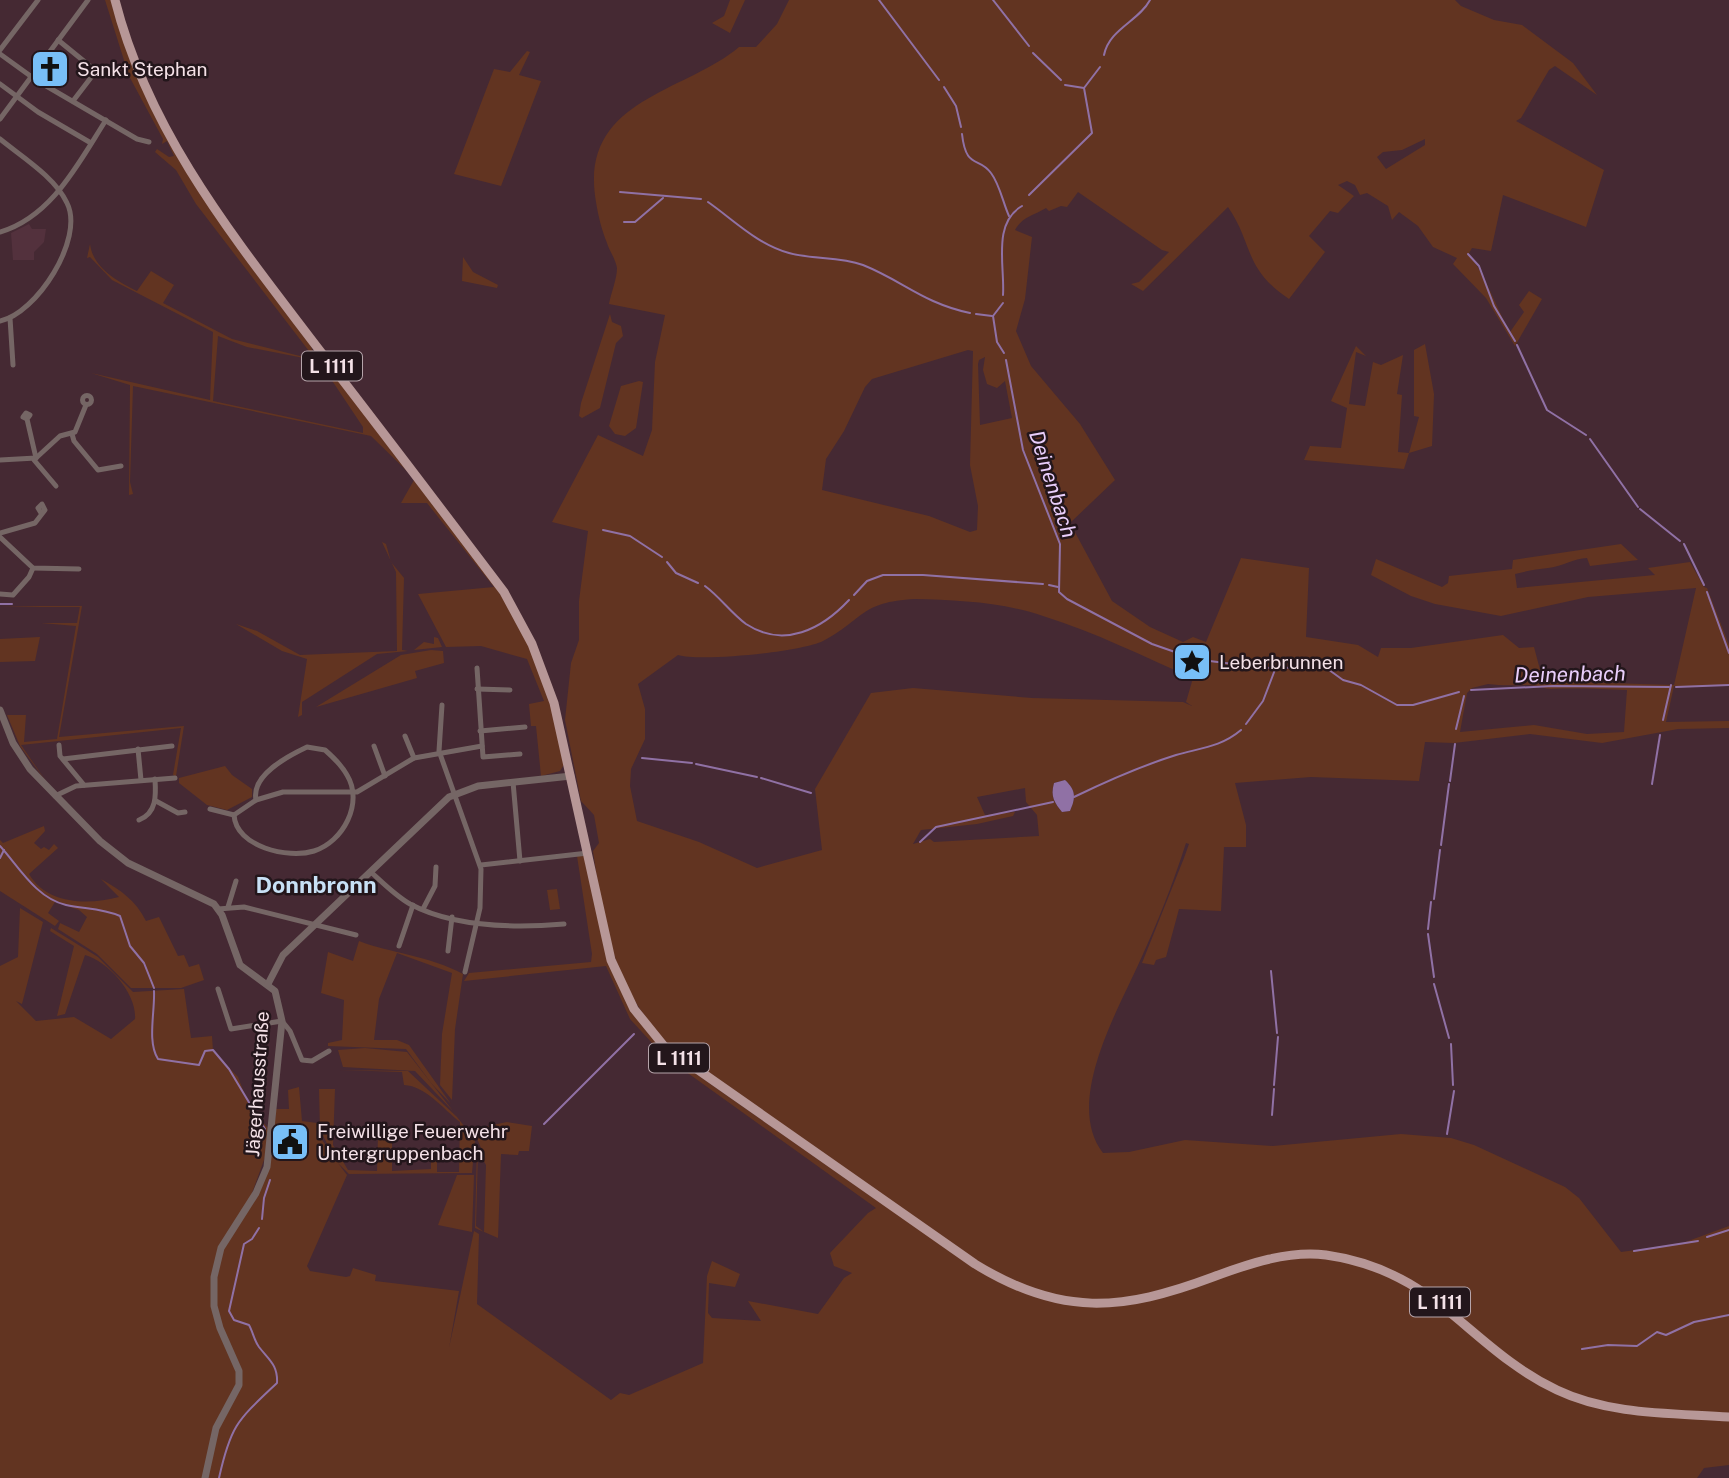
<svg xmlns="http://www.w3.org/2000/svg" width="1729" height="1478" viewBox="0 0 1729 1478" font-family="'Public Sans',sans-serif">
  <rect width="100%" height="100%" fill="#452933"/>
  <path fill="#53313d" d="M29 224 32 229H46L44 242 34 252V260H13L11 233Z"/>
  <g fill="#623421" fill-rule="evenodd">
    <path d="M105 0H113L156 117 310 344 315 357 320 355 411 475 371 436 133 386 130 482 133 494 129 495 130 385 91 373 210 400 213 332 112 280 90 257 87 258 90 244C93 268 117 281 137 291L151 271 174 285 163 303 232 339 304 357 312 355 196 204 176 170 155 152 157 149 169 157 174 156 167 141 162 144 163 139 129 76ZM218 336 247 347 319 361 363 427V433L213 401Z"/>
    <path d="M730 0H745L730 33 712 23 724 16Z"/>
    <path d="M789 0H1455L1461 6 1494 20 1522 25 1573 63 1597 95 1555 66 1549 70 1521 118 1516 121 1604 170 1586 227 1503 195 1491 251 1472 248 1468 255C1482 266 1498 312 1510 332L1524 312 1519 305 1529 291 1542 299 1515 346 1486 298 1453 264 1457 258 1433 247 1418 226 1399 212 1392 220 1388 206 1367 193 1360 195 1355 185 1347 181 1338 185 1354 196 1338 213 1330 211 1309 236 1325 252 1289 299C1243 268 1254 245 1228 207L1143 291 1131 284 1139 282 1169 252 1162 250 1078 192 1067 207 1061 206 1049 211 1046 208C1033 216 1023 216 1015 230L1032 237 1025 299 1016 331 1031 366 1080 424 1115 480 1070 523 1112 601 1150 627 1183 642 1193 637 1206 642 1241 558 1309 568 1306 637 1358 645 1378 657 1381 648H1411L1503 635 1519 648 1534 647 1543 681 1674 685 1696 588 1588 597 1501 616 1435 604 1411 596 1371 575 1376 559 1442 587 1448 583 1449 576 1512 569 1513 560 1621 544 1638 560 1590 566 1587 558C1574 558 1561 567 1548 568 1537 569 1527 571 1515 574L1517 588 1655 575 1648 568 1690 562 1704 587 1707 588 1729 645V686H1674L1666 722 1729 721V728L1678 729 1602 743 1530 734 1454 743 1425 742 1419 781 1311 777 1235 783 1246 825V847H1224L1221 911 1179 909 1166 957 1156 960 1154 965 1142 963 1184 858 1189 844 1186 843C1173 884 1157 924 1139 963 1117 1012 1064 1103 1103 1153L1129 1152 1185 1140 1273 1146 1401 1134 1451 1138 1474 1145 1565 1187 1579 1198 1621 1252 1680 1244 1729 1226V1465L1704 1468 1697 1478H0V966L18 957 20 908 43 922 22 1004 16 1001 36 1021 74 1017 111 1039 135 1019C137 994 109 962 85 955L65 1014 57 1016 74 946 50 931 51 928 98 957 133 992 184 989 191 1038 212 1036 213 1051 238 1077 250 1108 268 1128V1149L252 1193 256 1195 269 1166 272 1145 295 1147 296 1136 274 1130 276 1109H289L288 1090 299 1087 302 1121 317 1123 322 1140 334 1157 320 1130 319 1089H335L333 1145 348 1170 377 1171 378 1136 392 1138V1171L431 1169V1159H437V1172H459L460 1122C443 1109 426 1086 404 1085L402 1072 340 1070 408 1071 457 1117 475 1140 472 1173 349 1174 338 1163 347 1175 307 1266 310 1271 346 1277 350 1276 353 1268 376 1275 375 1281 459 1291 449 1348 474 1231 479 1234 477 1304 611 1400 620 1393 629 1395 703 1363 707 1276 712 1261 740 1274 735 1287 709 1283 708 1313 712 1318 761 1321 748 1301 818 1314 844 1278 852 1273 834 1266 830 1253 868 1213 876 1208 664 1056 630 1019 606 966 464 981 469 973 591 962 592 954 577 856 587 854 614 974 630 1007 648 1033 689 1069 882 1204 887 1200 689 1063C617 1002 606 941 593 851L599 843 594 815 581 801 565 720 571 663 579 640V601L588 531 552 522 598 435 643 456 652 430 655 362 665 315 609 304C611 293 617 279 617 268 616 260 609 250 607 243 602 231 598 215 596 202 578 99 685 93 739 47H756L777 24ZM1425 139V145L1386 169 1377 157 1383 152 1402 150ZM968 350 973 351 970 465 978 506 977 530 970 532 929 516 822 490 826 459 844 431 865 387 872 379ZM985 357 983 370 987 384 997 388 1005 381 1012 418 980 425 978 364 979 360ZM915 599C957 600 1002 602 1043 616 1095 632 1144 657 1193 678L1186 702 1192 706 1183 702 1032 698 913 688 871 693 815 789 822 850 757 868 699 842 637 821 630 786 631 769 645 739V709L638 684 678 655C701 662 801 652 823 641 865 619 859 602 915 599ZM1488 684C1503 686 1514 685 1530 685 1537 685 1545 689 1551 689 1577 688 1600 689 1627 690L1624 732 1587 734 1534 725 1460 732 1467 693 1472 688ZM1065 780C1076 790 1076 798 1070 811L1062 812C1055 803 1050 798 1054 783ZM1025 788 1026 802 1037 815 1039 836 934 842 930 839 913 844 921 830 977 824 1013 816 1015 812 985 815 977 797Z"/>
    <path d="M527 51 530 52 519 75 541 81 501 186 454 174 494 69 510 72Z"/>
    <path d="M463 257 473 272 498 285 497 288 462 281Z"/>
    <path d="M610 314 612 322 621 326 623 336 616 343 600 408 582 418 579 416 581 403Z"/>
    <path d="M1425 344 1434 394 1432 446 1409 453 1404 469 1304 460 1310 446 1341 448 1347 408 1331 401 1356 346 1366 356 1356 352 1349 404 1365 406 1373 362 1381 365 1403 355 1397 394 1402 395 1398 452 1409 453 1419 417 1414 416V350Z"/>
    <path d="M639 381 643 382 636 428 625 436 615 434 609 426 621 386Z"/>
    <path d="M414 480C463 541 514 601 543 675 554 703 558 735 565 763L560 771 541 776 536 726H531L529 704 544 701 527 659 481 646 446 647 418 594 494 587 427 503H401Z"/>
    <path d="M382 542 386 544 391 562 404 578 402 650 408 651 377 654 302 702V715L298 717 307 659 282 651 236 624 257 631 300 655 397 651 396 572Z"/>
    <path d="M80 606 0 607 82 606 59 737 184 726 176 776 173 775 181 728 21 745 48 784 20 746 7 715H26L24 742 57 739 76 626 41 623H77Z"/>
    <path d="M40 637 35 661 0 662V639Z"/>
    <path d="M434 637 438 638 442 647 414 650 424 642 434 644Z"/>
    <path d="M431 650 443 651 444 663 415 671 417 678 316 707 401 655Z"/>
    <path d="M225 766 232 775 252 789V797L227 810 207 805 179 783V778Z"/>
    <path d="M44 826 45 831 34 843 41 849 44 847 49 850 54 844 58 848 29 874C47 905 89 905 119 897L101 879C121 890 136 901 146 921L159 917 178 956 184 955 189 967 199 964 204 980 181 988H131L97 954 58 929 60 923 79 932 87 917 79 910 55 902 48 913 59 921 55 926 0 891V840L3 843Z"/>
    <path d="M557 889 560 909 550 910 547 890Z"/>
    <path d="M359 941C390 953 430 956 463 974L455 1029 452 1100 440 1085 442 1034 452 973 397 953 379 999 374 1040H370H397L409 1045 451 1104 431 1083 406 1049 328 1046V1043L342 1040 344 1000 321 993 328 952 353 961Z"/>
    <path d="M365 1048 407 1052 453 1111 415 1071 343 1067 338 1050Z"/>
    <path d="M507 1122 532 1126 529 1151H519L518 1155 501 1154 498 1238 475 1228 477 1145 486 1160 473 1129ZM478 1151 486 1165 484 1232 476 1226Z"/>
    <path d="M457 1175H474L472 1232 438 1225Z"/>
  </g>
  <path fill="#9071a5" d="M1065 780C1076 790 1076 798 1070 811L1062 812C1055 803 1050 797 1054 783Z"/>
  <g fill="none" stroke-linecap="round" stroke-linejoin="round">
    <g stroke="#9071a5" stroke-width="2">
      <path d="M879 0 939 80"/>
      <path d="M993 0 1029 46"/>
      <path d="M1033 53 1061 80"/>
      <path d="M1104 55C1109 29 1139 21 1150 0"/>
      <path d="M1065 85 1084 88"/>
      <path d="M944 87 956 106 961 127"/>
      <path d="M962 134C966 170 979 156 991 173 1000 185 1003 203 1009 216"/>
      <path d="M620 192 701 199"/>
      <path d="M1029 195 1092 133 1084 88 1100 67"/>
      <path d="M708 202C735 221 757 244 789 253 814 260 838 256 863 265 903 281 923 303 970 313"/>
      <path d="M624 222H635L663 198"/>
      <path d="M1468 254 1479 266 1494 306 1515 341"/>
      <path d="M1003 295C1005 267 992 223 1022 206"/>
      <path d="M1003 303 993 316 997 342 1004 353"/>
      <path d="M976 314 992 316"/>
      <path d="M1517 345 1547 410 1586 435"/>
      <path d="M1006 360 1023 450 1060 544 1059 592 1067 599 1152 644 1195 659"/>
      <path d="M1590 439 1638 507"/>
      <path d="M1640 509 1680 541"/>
      <path d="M603 530 630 536 662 557"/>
      <path d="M1684 544 1704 585"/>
      <path d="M667 562 676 573 698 583"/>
      <path d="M1049 585 1058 587"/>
      <path d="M705 586C720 597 731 613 746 624 784 649 822 629 849 600"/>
      <path d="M1707 592 1729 653"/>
      <path d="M854 595 867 581 883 575H923L1043 584"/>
      <path d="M0 604H12"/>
      <path d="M1202 660 1264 668 1325 667 1343 680 1361 685 1397 705H1413L1459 692"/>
      <path d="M1676 687 1729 685"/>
      <path d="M1471 690 1553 686 1669 687"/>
      <path d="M1663 720 1671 685"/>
      <path d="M1246 724 1263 701 1276 667"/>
      <path d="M1456 729 1464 696"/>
      <path d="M642 758 692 763"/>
      <path d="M696 764 757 777"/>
      <path d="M761 778 811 793"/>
      <path d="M1450 781 1455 744"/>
      <path d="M1652 784 1660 735"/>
      <path d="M1074 797C1107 781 1141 766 1176 755 1200 748 1221 747 1241 730"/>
      <path d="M920 842 936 827 1053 802"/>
      <path d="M1441 845 1449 784"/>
      <path d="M0 846C19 867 36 898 66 905 85 909 102 908 120 916L130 946 144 963 154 988"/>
      <path d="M0 858 4 850"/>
      <path d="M1434 899 1440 850"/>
      <path d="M1428 929 1431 902"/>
      <path d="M1428 934 1434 977"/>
      <path d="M1271 971 1277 1033"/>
      <path d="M1434 984 1449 1038"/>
      <path d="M154 991C155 1012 147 1042 158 1059L199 1065 205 1051 213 1050 229 1069 265 1129"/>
      <path d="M1451 1044 1453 1085"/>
      <path d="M1274 1085 1278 1037"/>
      <path d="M1272 1115 1274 1089"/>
      <path d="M544 1124 634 1034"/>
      <path d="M1447 1134 1454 1091"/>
      <path d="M262 1219 264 1198 270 1180"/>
      <path d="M1707 1237 1729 1230"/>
      <path d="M1634 1251 1698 1241"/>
      <path d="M1582 1349 1608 1345 1637 1346 1657 1332 1666 1335 1694 1322 1729 1315"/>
      <path d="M219 1478C231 1424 238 1420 277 1383 278 1365 269 1360 259 1347 254 1340 253 1332 249 1325L234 1320 229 1311 244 1244 252 1239 259 1228"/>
    </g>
    <g stroke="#756665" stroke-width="5">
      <path d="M58 40 96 71 73 101"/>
      <path d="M0 50 38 0"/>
      <path d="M0 54 36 80 137 139 149 142"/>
      <path d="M0 84 38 112 91 143"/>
      <path d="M0 119 88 0"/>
      <path d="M0 139C22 157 55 177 67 203 85 239 36 314 0 321"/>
      <path d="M0 232C52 217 79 162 106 120"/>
      <path d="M10 318 13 365"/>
      <circle cx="87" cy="400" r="4.5"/>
      <path d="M27 419 23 417 26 413 30 415 27 419 36 458"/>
      <path d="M72 434 74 441 98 470 121 466"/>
      <path d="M0 460 36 458 60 436 75 432 86 405"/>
      <path d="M34 460 56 486"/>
      <path d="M0 533 35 523 45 510 42 504 38 508 41 513"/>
      <path d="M0 537 33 568 79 569"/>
      <path d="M0 594 13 595 29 577 33 568"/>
      <path d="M477 668 483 757 520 754"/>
      <path d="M477 689 510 690"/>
      <path d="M442 705 439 751 481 869 480 908 465 972"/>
      <path d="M480 731 525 727"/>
      <path d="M405 736 414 758"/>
      <path d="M59 745 60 756 84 785"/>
      <path d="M374 746 385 776"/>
      <path d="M138 749 141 780"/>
      <path d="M63 759 172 746"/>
      <path d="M513 782 520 861"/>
      <path d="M55 796 76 786 175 778"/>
      <path d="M156 801 178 813 185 812"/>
      <path d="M210 809 234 815"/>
      <path d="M234 815C236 847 288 859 314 851 343 842 364 803 347 775 342 766 333 757 325 750L307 747C288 756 251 775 256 800"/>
      <path d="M234 815 256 800 283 792H357L414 758 482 746"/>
      <path d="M139 820C157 813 156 795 155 779"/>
      <path d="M481 865 588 853"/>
      <path d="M372 873C384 884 396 896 410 904 453 927 516 928 564 924"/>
      <path d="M228 907 236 881"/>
      <path d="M218 909 244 907 356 935"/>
      <path d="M423 909 435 886 436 867"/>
      <path d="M399 946 413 905"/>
      <path d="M448 951 452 917"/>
      <path d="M218 989 231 1029 282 1021 290 1031 302 1060 312 1061 329 1051"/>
    </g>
    <g stroke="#756665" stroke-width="7">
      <path d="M0 710 13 743 30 769 100 841 128 863 214 904 222 915 240 965 275 991 282 1021 267 1167 256 1193 221 1248 214 1277V1306L220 1328 239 1371V1385L216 1428 205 1478"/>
      <path d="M268 984 283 955 449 797 478 786 571 776"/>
    </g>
    <path stroke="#b79797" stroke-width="9" d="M115 0C149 134 235 239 317 347 380 428 442 510 504 592L532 644 554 703 611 960 634 1009 664 1046 975 1264C1061 1317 1122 1311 1213 1277 1248 1264 1289 1250 1326 1255 1438 1271 1467 1347 1557 1390 1609 1415 1672 1413 1729 1417"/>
  </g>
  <defs>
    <symbol id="church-square" viewBox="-11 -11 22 22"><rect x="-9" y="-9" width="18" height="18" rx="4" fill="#78bff7" stroke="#23161b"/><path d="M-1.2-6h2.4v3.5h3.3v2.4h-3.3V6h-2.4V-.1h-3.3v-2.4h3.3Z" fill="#111"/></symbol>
    <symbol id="sight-square" viewBox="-11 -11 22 22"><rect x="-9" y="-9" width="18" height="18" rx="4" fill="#78bff7" stroke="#23161b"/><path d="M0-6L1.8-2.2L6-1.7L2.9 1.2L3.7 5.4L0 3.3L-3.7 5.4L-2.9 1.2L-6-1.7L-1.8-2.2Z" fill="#111"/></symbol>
    <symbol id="civic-square" viewBox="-11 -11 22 22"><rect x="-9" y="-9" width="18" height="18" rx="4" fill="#78bff7" stroke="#23161b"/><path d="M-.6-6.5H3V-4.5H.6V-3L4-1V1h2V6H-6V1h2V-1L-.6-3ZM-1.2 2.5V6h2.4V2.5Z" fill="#111"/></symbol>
  </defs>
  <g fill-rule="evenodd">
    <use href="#church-square" x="28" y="47" width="44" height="44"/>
    <use href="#sight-square" x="1170" y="640" width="44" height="44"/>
    <use href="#civic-square" x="268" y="1120" width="44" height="44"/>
  </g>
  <g text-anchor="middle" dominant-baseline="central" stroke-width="5" stroke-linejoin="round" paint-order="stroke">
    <g fill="#23161b" stroke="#b5a4aa" stroke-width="2">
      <rect x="302" y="351.5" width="60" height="29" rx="5"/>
      <rect x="649" y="1043.5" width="60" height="29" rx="5"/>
      <rect x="1410" y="1287.5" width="60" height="29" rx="5"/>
    </g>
    <g font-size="18" font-weight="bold" fill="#f4e1e7">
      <text x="332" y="366">L 1111</text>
      <text x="679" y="1058">L 1111</text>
      <text x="1440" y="1302">L 1111</text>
    </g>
    <g font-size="19" fill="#f4e1e7" stroke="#23161b" text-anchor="start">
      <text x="77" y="69">Sankt Stephan</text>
      <text x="1219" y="662">Leberbrunnen</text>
      <text x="317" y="1131">Freiwillige Feuerwehr<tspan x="317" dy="22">Untergruppenbach</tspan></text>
    </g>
    <g font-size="19" fill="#f4e1e7" stroke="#23161b">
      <text transform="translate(257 1084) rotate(-86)">Jägerhausstraße</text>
    </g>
    <g font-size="21" font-style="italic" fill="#e9cefb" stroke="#23161b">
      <text transform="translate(1053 484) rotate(72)">Deinenbach</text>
      <text transform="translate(1570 674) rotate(-1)">Deinenbach</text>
    </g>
    <g font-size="23" font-weight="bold" fill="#c8e1f6" stroke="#23161b">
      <text x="316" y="884">Donnbronn</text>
    </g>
  </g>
</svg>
